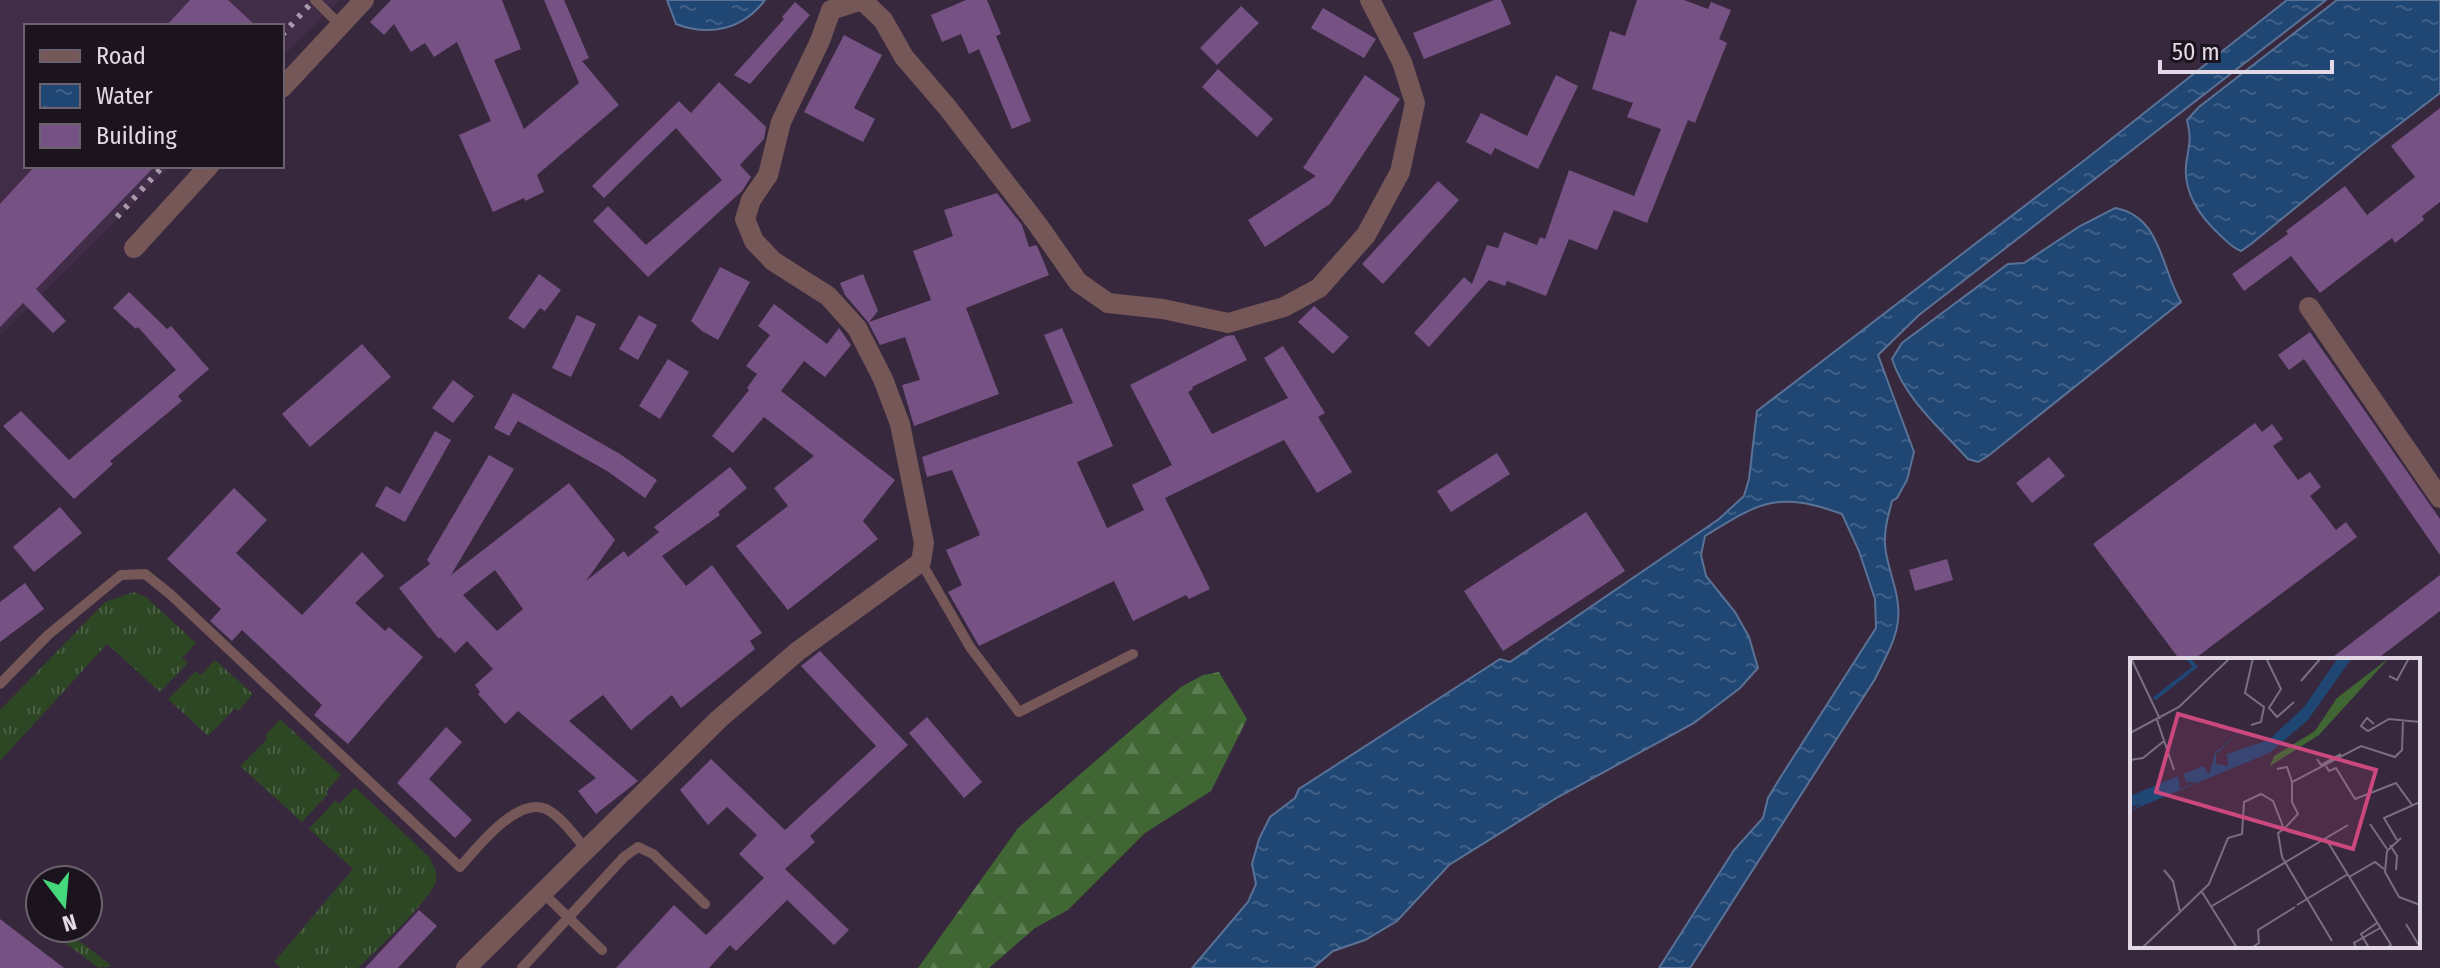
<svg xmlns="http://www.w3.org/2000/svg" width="2440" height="968" viewBox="0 0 2440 968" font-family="'Fira Sans Condensed',sans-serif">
  <defs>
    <pattern id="grass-tufts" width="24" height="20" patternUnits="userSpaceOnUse" patternTransform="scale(2)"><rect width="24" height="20" fill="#2d4624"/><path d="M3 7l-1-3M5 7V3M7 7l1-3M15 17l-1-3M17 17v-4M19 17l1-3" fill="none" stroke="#4b6044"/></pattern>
    <pattern id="forest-firs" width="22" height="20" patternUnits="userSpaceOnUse" patternTransform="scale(2)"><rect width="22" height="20" fill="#406633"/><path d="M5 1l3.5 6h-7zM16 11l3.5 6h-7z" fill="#5b7b51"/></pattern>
    <pattern id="water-ripples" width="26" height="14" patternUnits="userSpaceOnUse" patternTransform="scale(2)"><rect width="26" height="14" fill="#204673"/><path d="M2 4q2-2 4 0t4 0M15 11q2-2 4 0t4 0" fill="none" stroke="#406087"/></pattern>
  </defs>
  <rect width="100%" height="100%" fill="#38283e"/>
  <path fill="#422d49" d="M0 0H340L282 57V26H26V166H171L0 335Z"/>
  <g fill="url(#grass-tufts)">
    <path d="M134 592 146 597 196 643 182 658 188 663 160 692 107 644 0 761V710L105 602Z"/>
    <path d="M215 660 253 694 238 711 235 708 208 736 168 699 196 671 201 675Z"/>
    <path d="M280 719 341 775 326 792 328 794 302 822 240 766 267 739 265 736Z"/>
    <path d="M355 787 429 857C433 864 438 872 436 881 433 898 373 953 358 968H281L274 962 353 869 309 829 335 801 339 804Z"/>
    <path d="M45 928H62L112 966 99 968Z"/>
  </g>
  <path fill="url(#forest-firs)" d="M1219 672 1247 719 1211 791 1145 833 1068 910 1035 928 989 968H918L1018 828 1181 687 1203 675Z"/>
  <g fill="url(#water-ripples)" stroke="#5a7296" stroke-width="2">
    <path d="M667 0H765C743 29 710 37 676 24Z"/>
    <path d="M2287 0H2326L1919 315 1878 355 1914 452 1907 480 1897 498 1892 501C1888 516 1884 530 1885 545 1887 570 1901 594 1898 620 1896 641 1884 660 1875 679L1690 968H1659L1734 850 1763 818 1768 798 1780 778 1876 628 1875 599 1859 551 1842 514C1778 491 1761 501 1705 536L1701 555 1706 576 1735 612 1749 637 1758 668 1740 688 1694 723 1558 797 1449 865 1397 921 1365 940 1333 951 1313 968H1192L1248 902 1256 884 1252 864 1259 839 1270 817 1295 798 1299 789 1500 659 1510 662 1719 519 1744 496 1749 479 1757 411 2086 159Z"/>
    <path d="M2337 0H2440V93L2367 149 2251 244 2241 251C2231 247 2228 242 2221 236 2199 216 2181 189 2187 158 2190 141 2191 138 2187 120L2199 107Z"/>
    <path d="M2115 208C2161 216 2161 268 2181 302L1988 456 1978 462 1968 459C1941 429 1905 399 1892 359L1902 343 2008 264 2024 263 2080 226Z"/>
  </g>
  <g fill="#765184" fill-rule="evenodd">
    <path d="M190 0H228L256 26H166Z"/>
    <path d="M391 0H502L521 49 494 60 524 129 579 83 544 0H564L589 58 582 61 619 105 537 175 544 192 525 201 524 198 493 212 459 135 491 121 457 42 434 57 425 43 411 52 394 24 384 35 370 22Z"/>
    <path d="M966 0H987L1001 34 996 36 1031 121 1012 129 979 49 969 54 961 34 942 42 931 15Z"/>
    <path d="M1494 0H1501L1511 24 1424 59 1413 33Z"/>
    <path d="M1637 0H1684L1708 9 1711 2 1731 10 1719 39 1727 43 1695 123 1688 120 1647 223 1614 210 1597 250 1569 239 1546 296 1507 281 1505 286 1489 280 1429 347 1414 333 1464 277 1472 284 1487 245 1498 248 1504 232 1537 245 1540 237 1545 239 1569 170 1634 196 1661 129 1627 117 1633 103 1592 89 1610 31 1625 36Z"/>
    <path d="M795 2 810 15 750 84 734 75 784 19 782 17Z"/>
    <path d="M1241 6 1259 23 1217 65 1200 48Z"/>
    <path d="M1323 8 1376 39 1364 58 1311 28Z"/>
    <path d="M844 35 882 55 854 108 875 119 863 142 804 112Z"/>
    <path d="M1218 69 1273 119 1257 137 1202 87Z"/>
    <path d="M1365 75 1400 99 1330 204 1265 247 1248 220 1316 176 1303 168Z"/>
    <path d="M1556 75 1578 86 1538 169 1495 148 1491 155 1466 142 1481 113 1527 136Z"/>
    <path d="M719 82 766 127 764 139 740 165 751 177 742 191 648 277 593 221 608 206 646 245 722 180 676 128 604 198 592 186 679 101 691 113Z"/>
    <path d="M2440 108V202L2422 216 2424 220 2395 243 2392 238 2320 293 2291 256 2244 291 2232 274 2288 234 2286 231 2345 186 2367 215 2415 177 2391 146Z"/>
    <path d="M35 166H155L36 289 66 321 53 333 23 303 0 327V204Z"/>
    <path d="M1438 181 1459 200 1383 284 1362 264Z"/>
    <path d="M997 193 1022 225 1029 247 1036 245 1038 248 1049 275 966 308 999 394 914 426 902 385 920 380 905 337 880 345 868 322 845 295 840 283 863 274 878 311 869 322 931 300 913 251 953 236 944 210Z"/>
    <path d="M720 267 750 282 718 340 702 331 691 321Z"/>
    <path d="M539 274 561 290 545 311 540 308 524 329 508 318Z"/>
    <path d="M129 292 167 329 171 326 209 369 178 396 182 401 110 461 113 464 74 499 3 426 21 411 69 460 176 370 138 327 136 329 113 308Z"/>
    <path d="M774 304 827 344 839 328 851 345 825 377 804 361 781 391 895 480 863 521 878 539 788 610 736 546 788 506 774 488 814 456 764 417 733 453 712 436 749 390 747 388 757 374 746 366 770 335 758 326Z"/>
    <path d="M1314 306 1349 337 1333 354 1298 322Z"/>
    <path d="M577 315 596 324 571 377 552 368Z"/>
    <path d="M639 315 657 325 638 360 619 349Z"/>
    <path d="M1062 328 1113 446 1077 462 1107 528 1144 510 1132 485 1172 465 1130 385 1226 336 1234 335 1247 360 1192 387 1193 389 1188 392 1212 434 1288 398 1264 358 1283 346 1325 413 1318 417 1352 472 1317 493 1284 440 1165 498 1210 589 1189 599 1186 595 1133 621 1114 581 979 646 948 592 962 585 946 550 980 535 952 470 927 477 922 457 1073 403 1044 335Z"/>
    <path d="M2310 332 2440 519V555L2304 359 2289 370 2278 355Z"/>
    <path d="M362 344 391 377 310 447 282 414Z"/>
    <path d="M668 359 689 372 660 419 639 406Z"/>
    <path d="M453 380 474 396 453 423 432 408Z"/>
    <path d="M513 393 620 454 657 480 645 498 607 471 518 421 509 436 494 428Z"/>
    <path d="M2255 423 2262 432 2272 424 2283 439 2273 446 2298 480 2310 472 2321 487 2310 496 2336 530 2346 522 2357 537 2193 660H2180L2093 544Z"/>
    <path d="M435 431 451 440 405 522 375 506 386 486 400 494Z"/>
    <path d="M1497 453 1510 474 1451 512 1437 491Z"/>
    <path d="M489 455 514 469 451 575 569 483 615 540 586 581 624 551 628 557 659 532 654 527 730 467 747 488 718 512 720 515 662 556 686 586 712 565 762 633 750 641 755 649 681 708 672 695 631 730 603 695 569 721 638 781 596 814 578 791 596 778 518 711 505 724 478 694 480 692 475 685 493 669 467 641 455 653 440 637 439 639 399 588 430 564 427 560ZM495 570 523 609 497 631 463 595Z"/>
    <path d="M2049 457 2065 476 2032 503 2016 483Z"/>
    <path d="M234 488 267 520 236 553 302 615 362 552 384 576 355 603 385 631 389 627 423 657 348 744 314 715 322 705 242 630 232 641 210 621 221 609 167 559Z"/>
    <path d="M60 507 82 533 34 572 13 547Z"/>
    <path d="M1586 512 1625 571 1503 651 1464 591Z"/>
    <path d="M1947 559 1953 580 1915 591 1909 570Z"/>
    <path d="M2440 575V611L2376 660H2329Z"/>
    <path d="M25 583 44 609 0 642V602Z"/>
    <path d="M820 651 908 745 810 836 815 842 785 869 849 930 834 945 787 900 736 951 730 945 709 968H616L674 905 706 935 764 878 739 854 757 835 727 807 708 825 680 790 711 759 785 830 876 746 801 666Z"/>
    <path d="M927 717 982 782 964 798 909 733Z"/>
    <path d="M446 727 462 742 429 779 472 820 455 838 397 783Z"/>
    <path d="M419 910 437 926 398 968H365Z"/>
    <path d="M0 919 64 968H0Z"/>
  </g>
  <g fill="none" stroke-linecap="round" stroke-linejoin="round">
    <g stroke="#755757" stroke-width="10">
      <path d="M315 0 340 25"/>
      <path d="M921 562 970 647 1019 712 1133 654"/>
      <path d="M0 684 48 635 121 575 145 574 170 594 460 867C477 848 517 796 546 809 562 817 575 837 587 850"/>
      <path d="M543 893 602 950"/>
      <path d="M522 968 624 857 638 847 653 854 705 904"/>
    </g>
    <g stroke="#755757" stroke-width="20">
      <path d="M862 0 883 20 904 57 947 107 1038 225 1078 282 1108 303 1163 309 1228 323 1284 307 1319 288 1366 235 1400 172 1415 103 1402 62 1370 0"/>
      <path d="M282 88 364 0"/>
      <path d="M134 248 209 166"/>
      <path d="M2309 307 2440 498"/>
      <path d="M466 968 719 719 798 651 921 562 924 543 900 424 883 379 857 328 828 296 773 261 754 241 745 219 751 200 768 175 781 122 820 41 831 10 862 0"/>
    </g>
    <g stroke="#a69aab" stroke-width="6" stroke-dasharray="4 8" stroke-linecap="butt">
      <path d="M282 35 314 0"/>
      <path d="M117 217 163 166"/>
    </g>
  </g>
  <g transform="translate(2130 658)">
    <rect width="290" height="290" fill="#38283e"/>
    <path d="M259 0 189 77 140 108 144 98 185 73 207 40Z" fill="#406633"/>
    <path d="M208 0H222L178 62 139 95 0 153 11 146 0 149V138L48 118 50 131 67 124H56L54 116 73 108 79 116 85 95 122 61 86 96V106L98 108 97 96 139 82 174 49Z" fill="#204673"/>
    <path fill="none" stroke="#204673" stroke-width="4" d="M24 41 65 9 58 0"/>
    <path fill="none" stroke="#7c6e81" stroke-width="2" d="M1 0 30 61M136 0 151 31 139 50 147 59 164 44M259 18 267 22 279 0M171 23 191 0M27 62 44 112M244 66 237 60 231 68 238 73 259 61 290 64M121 67 131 64 134 49 115 35 123 0M0 75 49 49 100 0M187 101 191 107 211 96M0 102 13 100 34 83M196 108 199 113 206 110 225 141 266 125 282 147M147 111 157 109 162 124M240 166 257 191M154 171 168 156 162 144V124L231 88 265 99 272 92 273 62M271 180 257 193 255 214 269 239 290 247M196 181 261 287 256 290M267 182 254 160 290 144M260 187 267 198 266 212M34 212 43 223 50 254 79 226 98 180 112 176 114 144 131 136 143 143 154 171 148 175 152 199 202 283M219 219 245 204 254 211M72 234 107 290M167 247 218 216M82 248 218 167M276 266 290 289M12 290 50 254M121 290 129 285 128 272 165 249M226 290 224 285 250 270M239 290 231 276 247 265"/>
    <path fill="#ca487e" fill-opacity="0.15" stroke="#ca487e" stroke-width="4" d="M48 56 246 112 223 191 26 134Z"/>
    <rect width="290" height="290" fill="none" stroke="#e2d8e6" stroke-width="4"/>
  </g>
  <rect x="24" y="24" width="260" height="144" fill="#1b141e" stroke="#6b626e" stroke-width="2"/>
  <rect x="40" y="50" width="40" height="12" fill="#755757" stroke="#6b626e" stroke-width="2"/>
  <text x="96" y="64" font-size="24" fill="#e2d8e6">Road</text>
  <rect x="40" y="84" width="40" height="24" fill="url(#water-ripples)" stroke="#6b626e" stroke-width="2"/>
  <text x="96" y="104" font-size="24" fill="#e2d8e6">Water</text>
  <rect x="40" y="124" width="40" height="24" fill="#765184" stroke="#6b626e" stroke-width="2"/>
  <text x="96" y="144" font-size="24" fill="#e2d8e6">Building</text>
  <g transform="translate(64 904) rotate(164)"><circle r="38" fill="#1b141e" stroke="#6b626e" stroke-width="2"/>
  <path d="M0-6L14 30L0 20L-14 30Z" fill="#44d77b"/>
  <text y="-12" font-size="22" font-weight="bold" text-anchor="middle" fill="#e2d8e6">N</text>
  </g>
  <path d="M2160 60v12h172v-12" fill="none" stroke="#e2d8e6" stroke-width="4"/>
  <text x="2172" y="60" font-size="24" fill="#e2d8e6" stroke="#1b141e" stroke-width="6" paint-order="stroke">50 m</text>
</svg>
